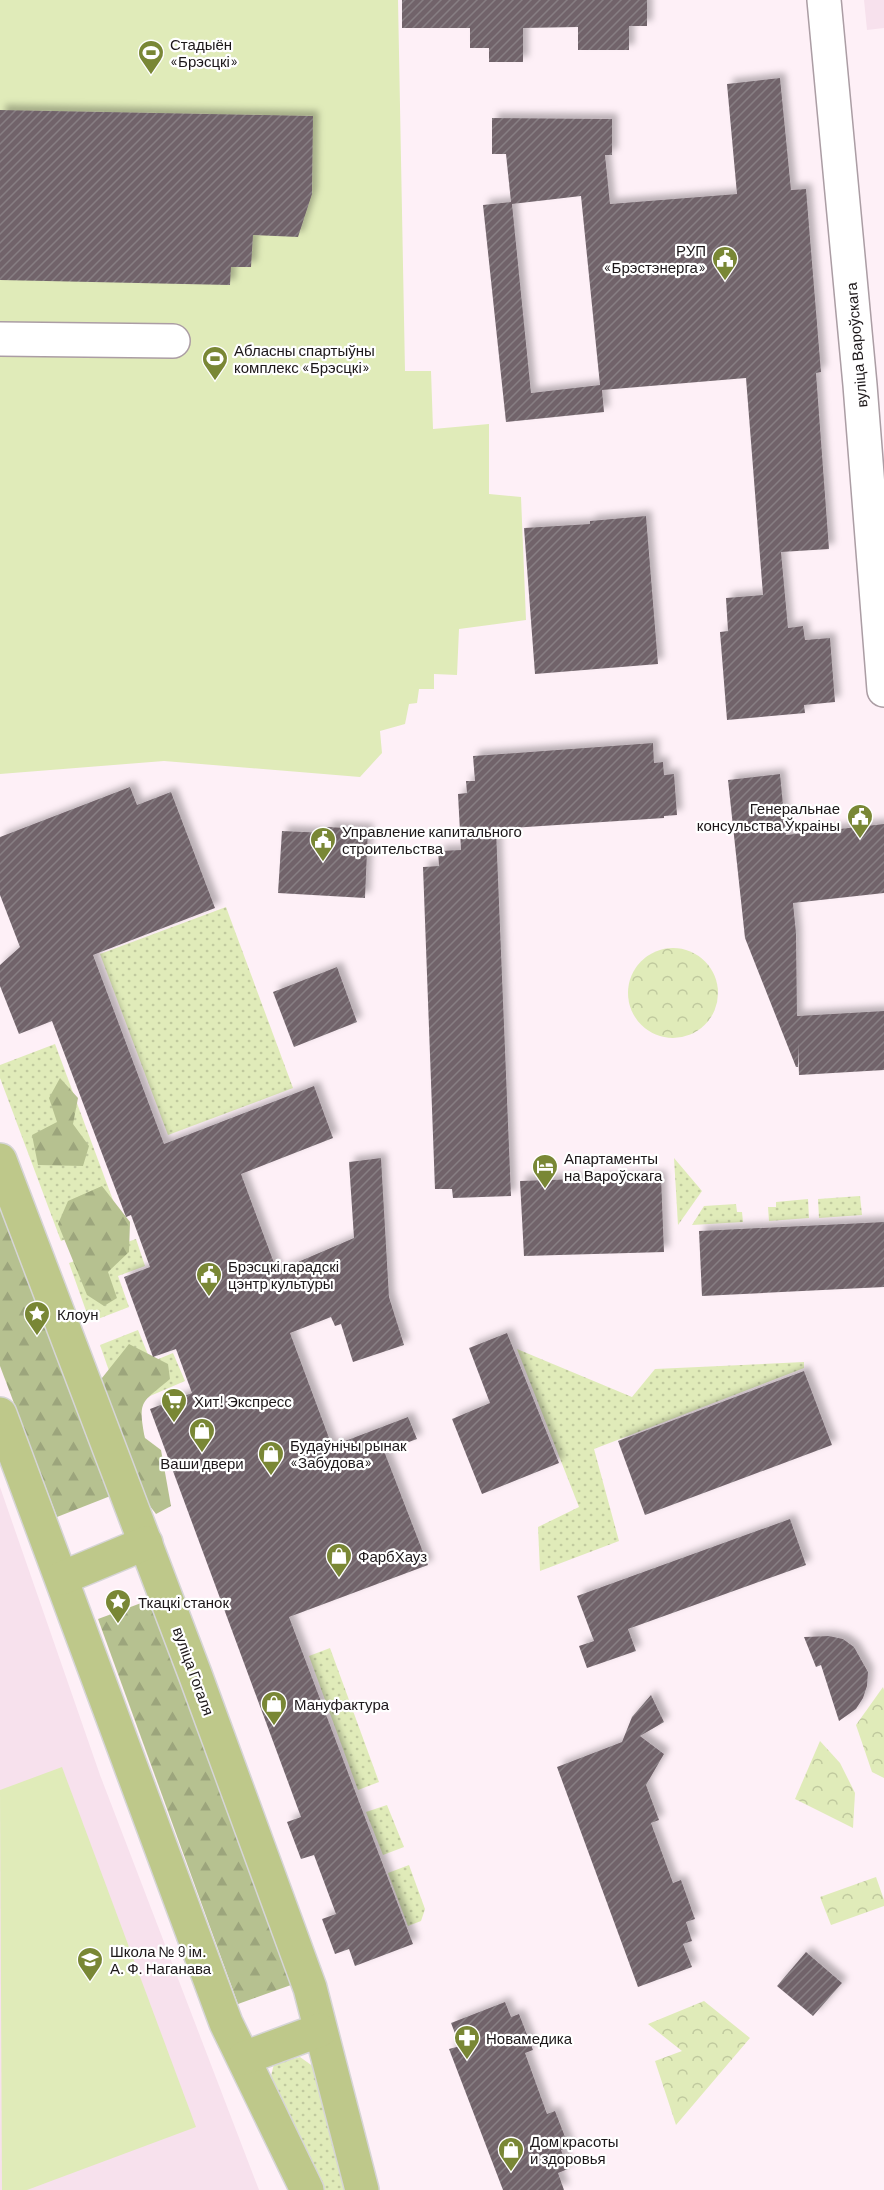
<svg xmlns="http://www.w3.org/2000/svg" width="884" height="2190" viewBox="0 0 884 2190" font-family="Barlow,sans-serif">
  <defs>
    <pattern id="grass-dots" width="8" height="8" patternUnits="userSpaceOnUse" patternTransform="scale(1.5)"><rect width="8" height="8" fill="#e0ebb9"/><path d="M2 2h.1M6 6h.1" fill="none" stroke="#c0c99e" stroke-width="1.8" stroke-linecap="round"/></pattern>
    <pattern id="forest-firs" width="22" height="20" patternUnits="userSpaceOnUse" patternTransform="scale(1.5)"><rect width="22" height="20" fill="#b6c190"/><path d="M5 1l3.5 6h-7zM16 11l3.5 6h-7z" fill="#9ca57c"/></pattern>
    <pattern id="park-crowns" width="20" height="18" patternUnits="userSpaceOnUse" patternTransform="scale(1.5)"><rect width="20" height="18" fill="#e0ebb9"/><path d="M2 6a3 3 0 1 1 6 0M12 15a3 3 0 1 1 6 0" fill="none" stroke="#c0c99e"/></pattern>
    <pattern id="building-hatch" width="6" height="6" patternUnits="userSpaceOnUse" patternTransform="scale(1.5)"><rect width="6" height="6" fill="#71646b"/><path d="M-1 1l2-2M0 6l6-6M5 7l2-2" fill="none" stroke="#877e83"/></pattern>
    <filter id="shadow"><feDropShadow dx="5.5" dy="-5.5" stdDeviation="3" flood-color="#0004"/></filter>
  </defs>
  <rect width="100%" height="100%" fill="#fef0f7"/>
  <g fill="#f7e1ed">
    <path d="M864 0H884V28L867 30Z"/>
    <path d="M0 1487 100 1775 259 2190H0Z"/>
  </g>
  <g fill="url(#grass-dots)">
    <path d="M226 907 293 1088 168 1135 100 954Z"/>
    <path d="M55 1044 120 1219 61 1241 0 1078V1065Z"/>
    <path d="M674 1158 702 1191 678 1225Z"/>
    <path d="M860 1196 862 1215 819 1218 818 1199Z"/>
    <path d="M808 1199 809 1218 769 1221 768 1207H776V1202Z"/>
    <path d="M736 1204 737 1212H742L743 1222 692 1225 704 1206Z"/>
    <path d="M136 1239 145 1266 118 1276 129 1307 90 1322 69 1263Z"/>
    <path d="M138 1330 151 1362 173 1353 185 1381 122 1408 100 1345Z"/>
    <path d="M517 1349 632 1397 655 1369 804 1362V1368L594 1449 619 1541 540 1571 538 1527 579 1507Z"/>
    <path d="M330 1648 379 1782 358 1790 309 1656Z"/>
    <path d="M387 1805 404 1847 383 1855 366 1812Z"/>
    <path d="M409 1865 425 1909 421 1921 408 1926 388 1873Z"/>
    <path d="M300 2057 314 2067 349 2190H324L270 2080 274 2064Z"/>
  </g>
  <g fill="url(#forest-firs)">
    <path d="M60 1078 78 1098 73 1124 89 1146 83 1166 38 1165 32 1135 57 1122 49 1098Z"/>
    <path d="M102 1186 130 1222 129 1252 108 1272 117 1298 104 1306 87 1295 58 1224 68 1201Z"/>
    <path d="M0 1195 113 1495 57 1517 0 1366Z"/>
    <path d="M129 1344 168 1364 170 1379C141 1404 138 1399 145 1438L161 1450 171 1506 156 1514 143 1497 98 1383Z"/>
    <path d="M152 1599 291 1985 238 2004 98 1619Z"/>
  </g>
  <g fill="url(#park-crowns)">
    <circle cx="673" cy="993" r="45"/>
    <path d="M883 1687 884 1690V1778L872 1772 856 1725Z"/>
    <path d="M820 1741 840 1763 855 1793 853 1828 795 1799Z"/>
    <path d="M876 1877 884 1900V1906L831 1925 820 1897Z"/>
    <path d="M704 2001 750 2038 676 2125 655 2061 682 2051 648 2024Z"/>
  </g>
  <g fill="#e0ebb9">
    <path d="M0 0H398L405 371H431L433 429 489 424V494L521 497 526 620 459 629 457 675 434 674V689H419L417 703 409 704 405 724 380 731 382 753 360 777 164 761 0 774Z"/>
    <path d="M62 1767 196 2127 27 2190H2L0 1790Z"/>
  </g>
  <g fill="url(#building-hatch)" fill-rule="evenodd" filter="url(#shadow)">
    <path d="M402 0H647V26H629V50H578V27L523 28V62H489V48H470V28H402Z"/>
    <path d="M780 78 791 190 806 189 821 372 816 373 829 549 781 552 788 628 803 626 805 640 830 638 835 702 804 705 805 713 727 720 720 632 728 631 726 598 763 595 746 378 602 390 604 412 506 422 483 205 511 202 506 154H492V118L612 119V155H605L610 204 737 194 727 84ZM581 196 600 385 531 393 512 204Z"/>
    <path d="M0 110 313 116 312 194 298 237 253 235 251 267H231L230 285 0 280Z"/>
    <path d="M646 516 658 664 535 674 524 528 590 524V521Z"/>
    <path d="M653 743 654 763 663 762 664 775 674 774 677 815 664 816V818L496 829 511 1196 453 1198 452 1189H435L423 867 439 866 438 851 461 850 458 794 467 793 466 781H475L473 756Z"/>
    <path d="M780 774 786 835 884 824V893L793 903 796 933 797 1016 884 1011V1070L799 1075 798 1043V1067H796L745 938 728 780Z"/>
    <path d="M130 787 137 805 171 792 215 908 93 955 164 1144 314 1086 333 1138 241 1174 277 1271 354 1238 349 1162 381 1158 389 1297 404 1345 353 1362 341 1324 335 1326 331 1317 290 1333 332 1446 408 1417 417 1439 384 1451 428 1565 289 1617 413 1944 355 1966 349 1949 335 1954 322 1919 336 1914 314 1855 301 1859 287 1822 301 1817 150 1409 192 1393 176 1349 153 1357 124 1277 150 1267 131 1215 126 1217 52 1021 19 1034 0 986V965L20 947 0 895V837Z"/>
    <path d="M327 827 368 829 365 898 278 893 282 831 327 833Z"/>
    <path d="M337 967 357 1022 294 1047 273 992Z"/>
    <path d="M661 1176 664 1252 524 1256 520 1181Z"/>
    <path d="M884 1222V1287L702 1296 699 1231Z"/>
    <path d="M507 1333 559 1463 482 1494 452 1419 490 1403 469 1348Z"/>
    <path d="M804 1371 832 1445 645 1515 618 1441Z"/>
    <path d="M790 1519 806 1565 628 1629 636 1651 587 1668 579 1646 594 1641 577 1596Z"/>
    <path d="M829 1636 843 1639 854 1647 868 1672 867 1686 863 1698 856 1709 839 1721 821 1665 816 1667 804 1637Z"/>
    <path d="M651 1695 664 1722 640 1736 664 1754 646 1785 659 1820 651 1823 673 1883 681 1880 695 1919 686 1922 692 1941 683 1944 692 1967 638 1987 557 1767 622 1742 632 1717Z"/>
    <path d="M806 1952 842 1983 813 2016 777 1986Z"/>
    <path d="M505 2002 511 2017 519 2014 533 2050 525 2053 547 2114 555 2111 569 2147 561 2150 568 2169 558 2173 564 2190H503L449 2049 460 2046 451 2023Z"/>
  </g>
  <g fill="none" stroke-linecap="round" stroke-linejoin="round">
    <defs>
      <g id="minor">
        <path d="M824 0 860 385 884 690"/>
        <path d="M0 339 173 341"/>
      </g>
      <g id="major">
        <path d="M0 1160 195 1674 310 1988 362 2190"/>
        <path d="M0 1414 226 2023 307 2190"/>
        <path d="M62 1578 146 1543"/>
        <path d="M244 2058 320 2030"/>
      </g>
    </defs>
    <use href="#minor" stroke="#ab9da4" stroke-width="36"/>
    <use href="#major" stroke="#d6d5d6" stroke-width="36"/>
    <use href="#minor" stroke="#fff" stroke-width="33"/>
    <use href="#major" stroke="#bec88a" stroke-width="33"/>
  </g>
  <defs>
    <symbol id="stadium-pin" viewBox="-11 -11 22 30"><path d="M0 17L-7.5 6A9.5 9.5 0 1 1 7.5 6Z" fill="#798735" stroke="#fff"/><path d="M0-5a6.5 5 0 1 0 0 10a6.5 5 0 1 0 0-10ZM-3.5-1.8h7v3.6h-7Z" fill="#fff"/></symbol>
    <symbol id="civic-pin" viewBox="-11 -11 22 30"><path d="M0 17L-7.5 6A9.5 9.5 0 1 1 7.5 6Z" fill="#798735" stroke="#fff"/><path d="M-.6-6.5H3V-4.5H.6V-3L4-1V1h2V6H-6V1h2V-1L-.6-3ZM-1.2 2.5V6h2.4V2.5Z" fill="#fff"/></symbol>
    <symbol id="hotel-pin" viewBox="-11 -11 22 30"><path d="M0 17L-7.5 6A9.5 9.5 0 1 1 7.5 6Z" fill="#798735" stroke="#fff"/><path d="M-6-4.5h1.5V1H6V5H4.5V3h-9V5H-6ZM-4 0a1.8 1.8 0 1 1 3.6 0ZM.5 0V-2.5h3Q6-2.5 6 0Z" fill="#fff"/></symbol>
    <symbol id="sight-pin" viewBox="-11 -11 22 30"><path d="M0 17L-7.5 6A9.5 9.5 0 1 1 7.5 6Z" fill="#798735" stroke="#fff"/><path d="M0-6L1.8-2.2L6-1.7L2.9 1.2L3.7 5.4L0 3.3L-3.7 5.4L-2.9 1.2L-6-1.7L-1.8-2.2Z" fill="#fff"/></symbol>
    <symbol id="supermarket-pin" viewBox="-11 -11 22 30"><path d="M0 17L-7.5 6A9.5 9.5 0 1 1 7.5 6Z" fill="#798735" stroke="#fff"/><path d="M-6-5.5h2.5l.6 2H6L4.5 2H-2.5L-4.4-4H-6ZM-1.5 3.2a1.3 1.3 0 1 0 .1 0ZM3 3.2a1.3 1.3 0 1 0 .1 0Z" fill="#fff"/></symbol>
    <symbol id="shop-pin" viewBox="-11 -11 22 30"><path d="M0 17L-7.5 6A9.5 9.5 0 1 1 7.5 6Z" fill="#798735" stroke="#fff"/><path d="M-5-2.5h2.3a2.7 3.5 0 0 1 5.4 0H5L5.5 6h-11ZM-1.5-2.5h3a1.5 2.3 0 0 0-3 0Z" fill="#fff"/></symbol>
    <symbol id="school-pin" viewBox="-11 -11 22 30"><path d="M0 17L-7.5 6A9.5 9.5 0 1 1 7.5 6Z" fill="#798735" stroke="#fff"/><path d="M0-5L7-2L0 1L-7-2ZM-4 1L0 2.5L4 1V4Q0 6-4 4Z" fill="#fff"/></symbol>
    <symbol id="pharmacy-pin" viewBox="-11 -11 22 30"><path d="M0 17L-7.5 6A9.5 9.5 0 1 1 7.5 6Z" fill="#798735" stroke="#fff"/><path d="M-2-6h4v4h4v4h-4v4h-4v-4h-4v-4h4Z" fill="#fff"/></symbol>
  </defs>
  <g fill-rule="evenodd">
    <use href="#stadium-pin" x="136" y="38" width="30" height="40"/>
    <use href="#civic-pin" x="710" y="244" width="30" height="40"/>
    <use href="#stadium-pin" x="200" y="344" width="30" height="40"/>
    <use href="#civic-pin" x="845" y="802" width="30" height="40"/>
    <use href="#civic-pin" x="308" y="825" width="30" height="40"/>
    <use href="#hotel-pin" x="530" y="1152" width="30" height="40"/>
    <use href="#civic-pin" x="194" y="1260" width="30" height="40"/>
    <use href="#sight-pin" x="22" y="1299" width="30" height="40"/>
    <use href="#supermarket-pin" x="159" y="1386" width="30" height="40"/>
    <use href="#shop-pin" x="187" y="1416" width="30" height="40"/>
    <use href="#shop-pin" x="256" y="1439" width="30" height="40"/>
    <use href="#shop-pin" x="324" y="1541" width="30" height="40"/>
    <use href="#sight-pin" x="103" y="1587" width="30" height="40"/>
    <use href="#shop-pin" x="259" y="1689" width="30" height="40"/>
    <use href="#school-pin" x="75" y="1945" width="30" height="40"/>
    <use href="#pharmacy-pin" x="452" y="2023" width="30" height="40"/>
    <use href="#shop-pin" x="496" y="2135" width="30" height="40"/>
  </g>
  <g text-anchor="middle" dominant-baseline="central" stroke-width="4.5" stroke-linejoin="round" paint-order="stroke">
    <g font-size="15" fill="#1c1719" stroke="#fff" text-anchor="start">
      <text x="170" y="44">Стадыён<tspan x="170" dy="17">«Брэсцкі»</tspan></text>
      <text x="706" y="250" text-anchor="end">РУП<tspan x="706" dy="17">«Брэстэнерга»</tspan></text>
      <text x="234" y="350">Абласны спартыўны<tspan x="234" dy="17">комплекс «Брэсцкі»</tspan></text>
      <text x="840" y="808" text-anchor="end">Генеральнае<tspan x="840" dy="17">консульства Ўкраіны</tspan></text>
      <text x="342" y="831">Управление капитального<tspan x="342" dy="17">строительства</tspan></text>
      <text x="564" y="1158">Апартаменты<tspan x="564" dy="17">на Вароўскага</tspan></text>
      <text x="228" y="1266">Брэсцкі гарадскі<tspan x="228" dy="17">цэнтр культуры</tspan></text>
      <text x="57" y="1314">Клоун</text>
      <text x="194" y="1401">Хит! Экспресс</text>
      <text x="290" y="1445">Будаўнічы рынак<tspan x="290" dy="17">«Забудова»</tspan></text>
      <text x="202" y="1463" text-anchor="middle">Ваши двери</text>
      <text x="358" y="1556">ФарбХауз</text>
      <text x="138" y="1602">Ткацкі станок</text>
      <text x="294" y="1704">Мануфактура</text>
      <text x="110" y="1951">Школа № 9 ім.<tspan x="110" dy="17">А. Ф. Наганава</tspan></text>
      <text x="486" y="2038">Новамедика</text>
      <text x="530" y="2141">Дом красоты<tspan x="530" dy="17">и здоровья</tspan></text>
    </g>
    <g font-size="15" fill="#1c1719" stroke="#fff">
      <text transform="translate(856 345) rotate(-95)">вуліца Вароўскага</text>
      <text transform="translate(194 1671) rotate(70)">вуліца Гогаля</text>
    </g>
  </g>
</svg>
